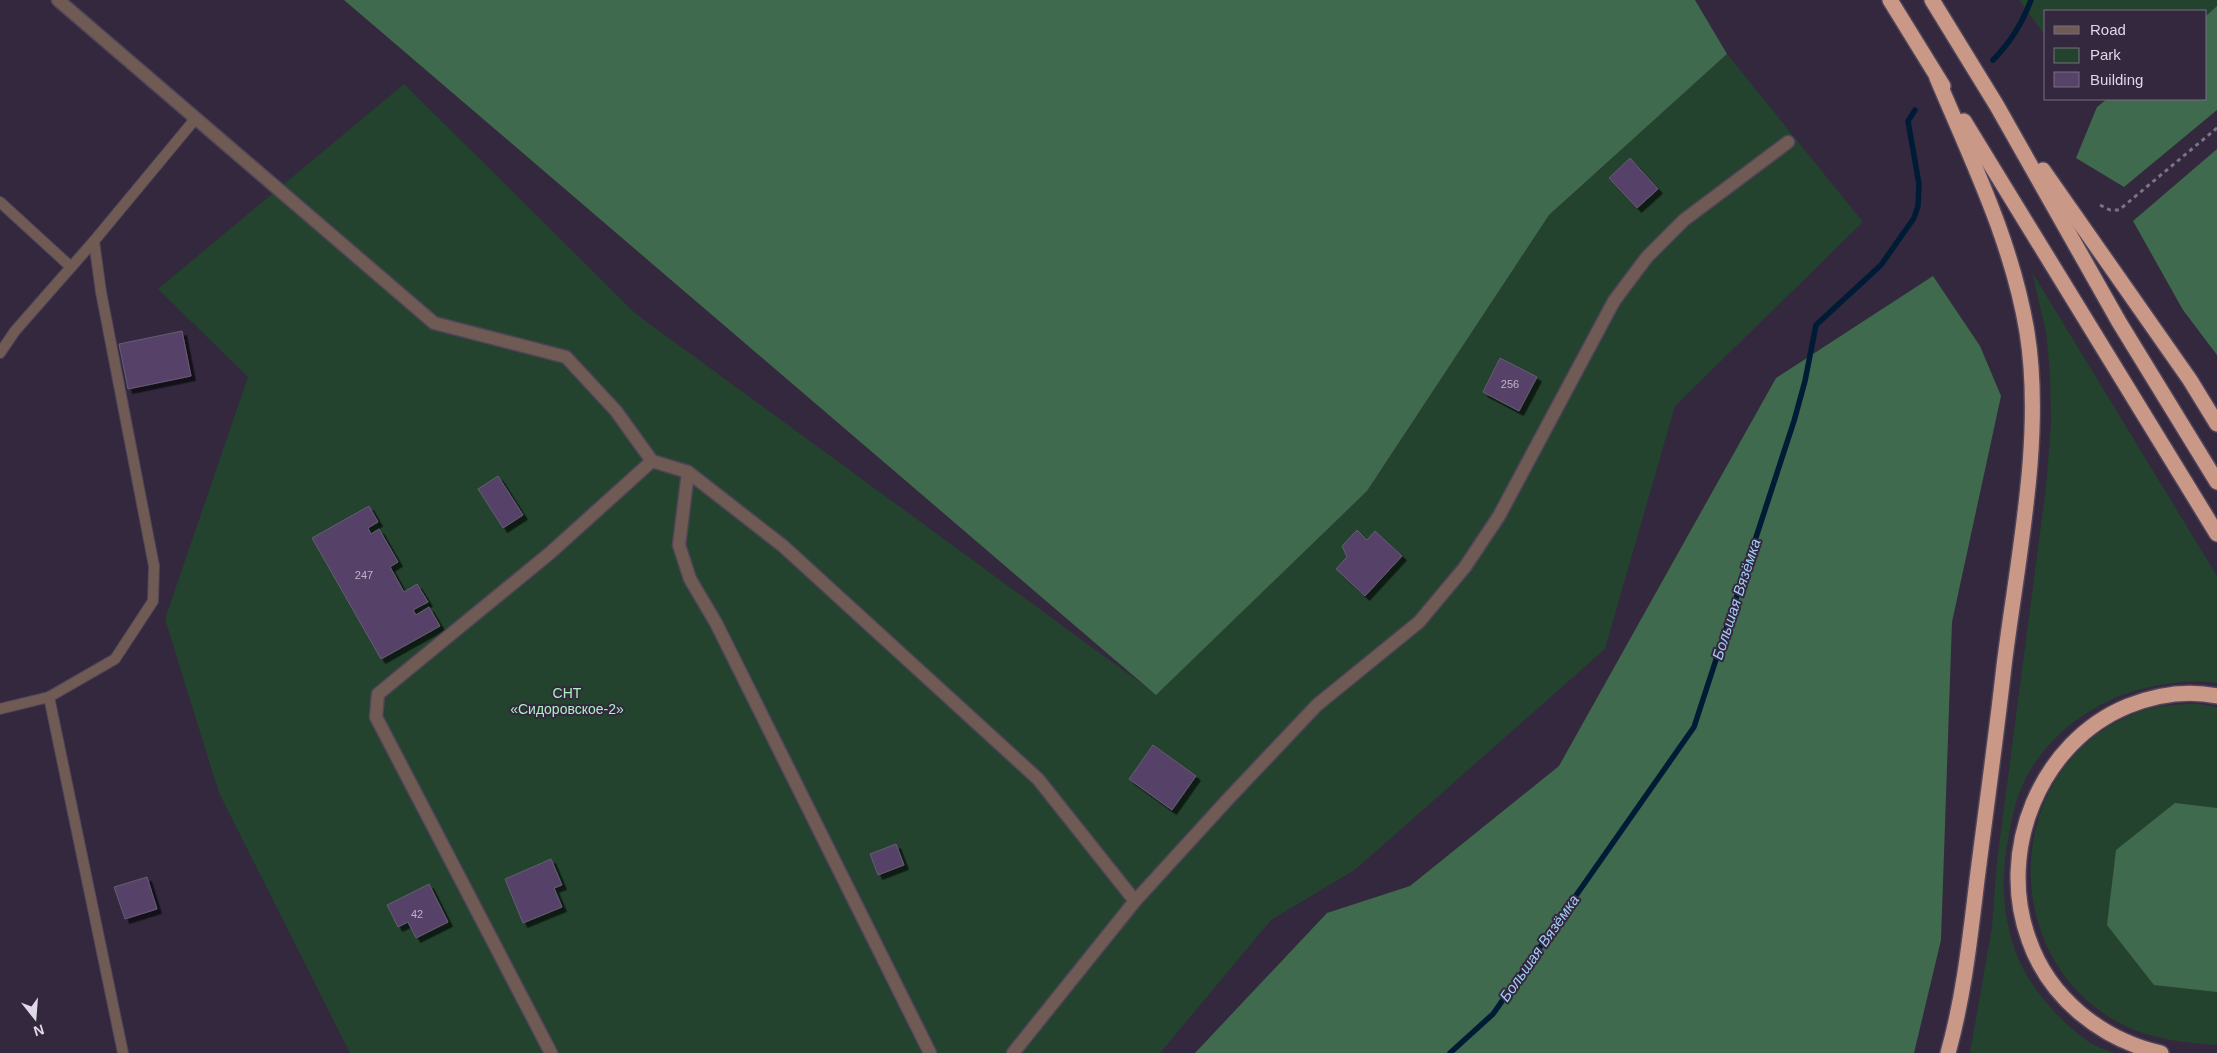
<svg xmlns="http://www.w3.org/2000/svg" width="2217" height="1053" viewBox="0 0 2217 1053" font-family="Arial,sans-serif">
  <defs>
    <filter id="shadow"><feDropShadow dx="4.5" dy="4.5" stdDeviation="0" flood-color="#0009"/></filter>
  </defs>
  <rect width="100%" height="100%" fill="#33283e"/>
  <g fill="#23432e">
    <path d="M2019 0H2217V6L2206 16V11H2046V37Z"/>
    <path d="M1727 54 1863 222 1675 406 1605 649 1356 869 1271 920 1160 1053H350L219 793 165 619 248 377 158 289 404 84 636 314 1156 694 1367 491 1549 215Z"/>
    <path d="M2032 272 2217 576V683C2194 680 2173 682 2150 687 2096 698 2042 737 2021 789 2014 805 2011 823 2008 840 2000 881 2003 924 2020 962 2034 993 2062 1023 2089 1042 2096 1047 2105 1049 2113 1053H1970L1992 927 1997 861 2046 487 2051 424 2050 373 2046 332Z"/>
    <path d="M2199 704 2217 707V1044L2214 1045C2187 1043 2162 1040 2137 1031 1995 975 1995 765 2139 712 2158 705 2178 704 2199 704Z"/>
  </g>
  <g fill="#406a4d">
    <path d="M344 0H1695L1727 54 1549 215 1367 491 1156 695Z"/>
    <path d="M2217 6V110L2124 187 2076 158 2097 107 2107 99H2206V16Z"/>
    <path d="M2217 149V355L2183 310 2133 221Z"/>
    <path d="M1933 276 1980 346 2001 396 1952 622 1941 940 1914 1053H1195L1327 913 1410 886 1559 766 1776 378Z"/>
    <path d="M2175 803 2217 808V992L2154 985 2107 925 2116 850Z"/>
  </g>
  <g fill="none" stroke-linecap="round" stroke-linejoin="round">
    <g stroke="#001b36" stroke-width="5.5">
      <path d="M1993 60C2011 42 2022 24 2031 0"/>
      <path d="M1450 1053 1493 1014 1694 727 1794 421 1805 381 1816 325 1881 265 1914 218 1918 206 1919 184 1908 121 1915 110"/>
    </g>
  </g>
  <g fill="#574369" stroke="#675b73" filter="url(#shadow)">
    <path d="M1630 158 1658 189 1637 208 1609 178Z"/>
    <path d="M182 331 191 376 128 389 119 344Z"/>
    <path d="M1500 358 1537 377 1519 411 1483 392Z"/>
    <path d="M498 476 523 515 503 528 478 489Z"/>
    <path d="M369 506 378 522 368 528 371 534 379 529 398 562 390 567 404 592 417 584 428 602 413 610 416 615 429 607 440 626 381 659 312 538Z"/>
    <path d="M1357 530 1367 540 1375 531 1402 556 1365 596 1336 569 1347 557 1342 546Z"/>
    <path d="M1153 745 1196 776 1172 810 1129 779Z"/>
    <path d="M896 844 904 865 878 875 870 854Z"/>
    <path d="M551 859 562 885 554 888 562 907 523 923 505 879Z"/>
    <path d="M147 877 157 909 125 919 114 887Z"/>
    <path d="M429 884 448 922 416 938 408 922 398 927 387 905Z"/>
  </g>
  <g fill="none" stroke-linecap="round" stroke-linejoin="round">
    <defs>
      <g id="lane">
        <path d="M0 202 71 267"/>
        <path d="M0 353 15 331 94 241"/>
        <path d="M49 697 123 1053"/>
        <path d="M0 709 49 697 115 659 153 601 154 566 101 292 94 241 196 118"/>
      </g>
      <g id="street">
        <path d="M58 0 434 323 566 357 616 411 652 461 688 472 783 546 1038 779 1135 901"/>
        <path d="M688 472 679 545 690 579 716 623 930 1053"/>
        <path d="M551 1053 376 717 378 694 550 553 652 461"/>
        <path d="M1013 1053 1135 901 1230 797 1317 705 1419 622 1465 567 1499 516 1614 301 1647 257 1684 220 1788 142"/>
      </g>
      <g id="highway">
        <path d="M1890 0 1943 86"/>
        <path d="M1932 0 1997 106 2119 322 2217 482"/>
        <path d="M1937 78C1972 161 2012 242 2027 332 2044 438 2017 560 2004 666 1996 738 1986 809 1977 880 1970 938 1964 996 1948 1053"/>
        <path d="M1964 121 2217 534"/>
        <path d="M2043 170 2190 380 2217 424"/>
        <path d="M2161 1053C2102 1040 2049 998 2029 940 1996 851 2040 742 2128 706 2156 695 2188 690 2217 696"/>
      </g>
    </defs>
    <use href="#lane" stroke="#4f4459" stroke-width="12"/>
    <use href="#street" stroke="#4f4459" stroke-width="15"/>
    <use href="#highway" stroke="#4f4459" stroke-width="18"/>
    <path stroke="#7d7386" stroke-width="3" stroke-dasharray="4 4" stroke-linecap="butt" d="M2100 205 2110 210H2119L2217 128"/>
    <use href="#lane" stroke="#705b54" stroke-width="10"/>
    <use href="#street" stroke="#705b54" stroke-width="12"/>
    <use href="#highway" stroke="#ca9887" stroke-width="15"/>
  </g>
  <g text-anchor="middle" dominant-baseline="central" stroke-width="4" stroke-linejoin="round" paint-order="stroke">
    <g font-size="11" fill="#bdb3c7">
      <text x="1510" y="384">256</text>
      <text x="364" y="575">247</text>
      <text x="417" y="914">42</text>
    </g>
    <g font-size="14" fill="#abf0c0" stroke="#33283e">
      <text x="567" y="693">СНТ<tspan x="567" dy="16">«Сидоровское-2»</tspan></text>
    </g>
    <g font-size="15" font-style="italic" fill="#a2cef9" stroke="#33283e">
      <text transform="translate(1736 599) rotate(-72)">Большая Вязёмка</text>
      <text transform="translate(1539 948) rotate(-55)">Большая Вязёмка</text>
    </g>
  </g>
  <rect x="2044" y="10" width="162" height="90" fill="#33283e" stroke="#786e81"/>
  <rect x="2054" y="26" width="25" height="8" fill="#705b54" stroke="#786e81"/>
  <text x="2090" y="35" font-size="15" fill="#dfd8e6">Road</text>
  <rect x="2054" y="48" width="25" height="15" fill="#23432e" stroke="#786e81"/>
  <text x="2090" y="60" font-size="15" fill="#dfd8e6">Park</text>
  <rect x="2054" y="72" width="25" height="15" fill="#574369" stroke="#786e81"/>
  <text x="2090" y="85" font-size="15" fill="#dfd8e6">Building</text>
  <g transform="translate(35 1018) rotate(163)" stroke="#33283e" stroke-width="4" paint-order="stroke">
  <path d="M0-4L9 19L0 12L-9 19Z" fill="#dfd8e6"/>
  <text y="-8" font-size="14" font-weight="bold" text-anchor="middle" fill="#dfd8e6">N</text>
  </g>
</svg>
